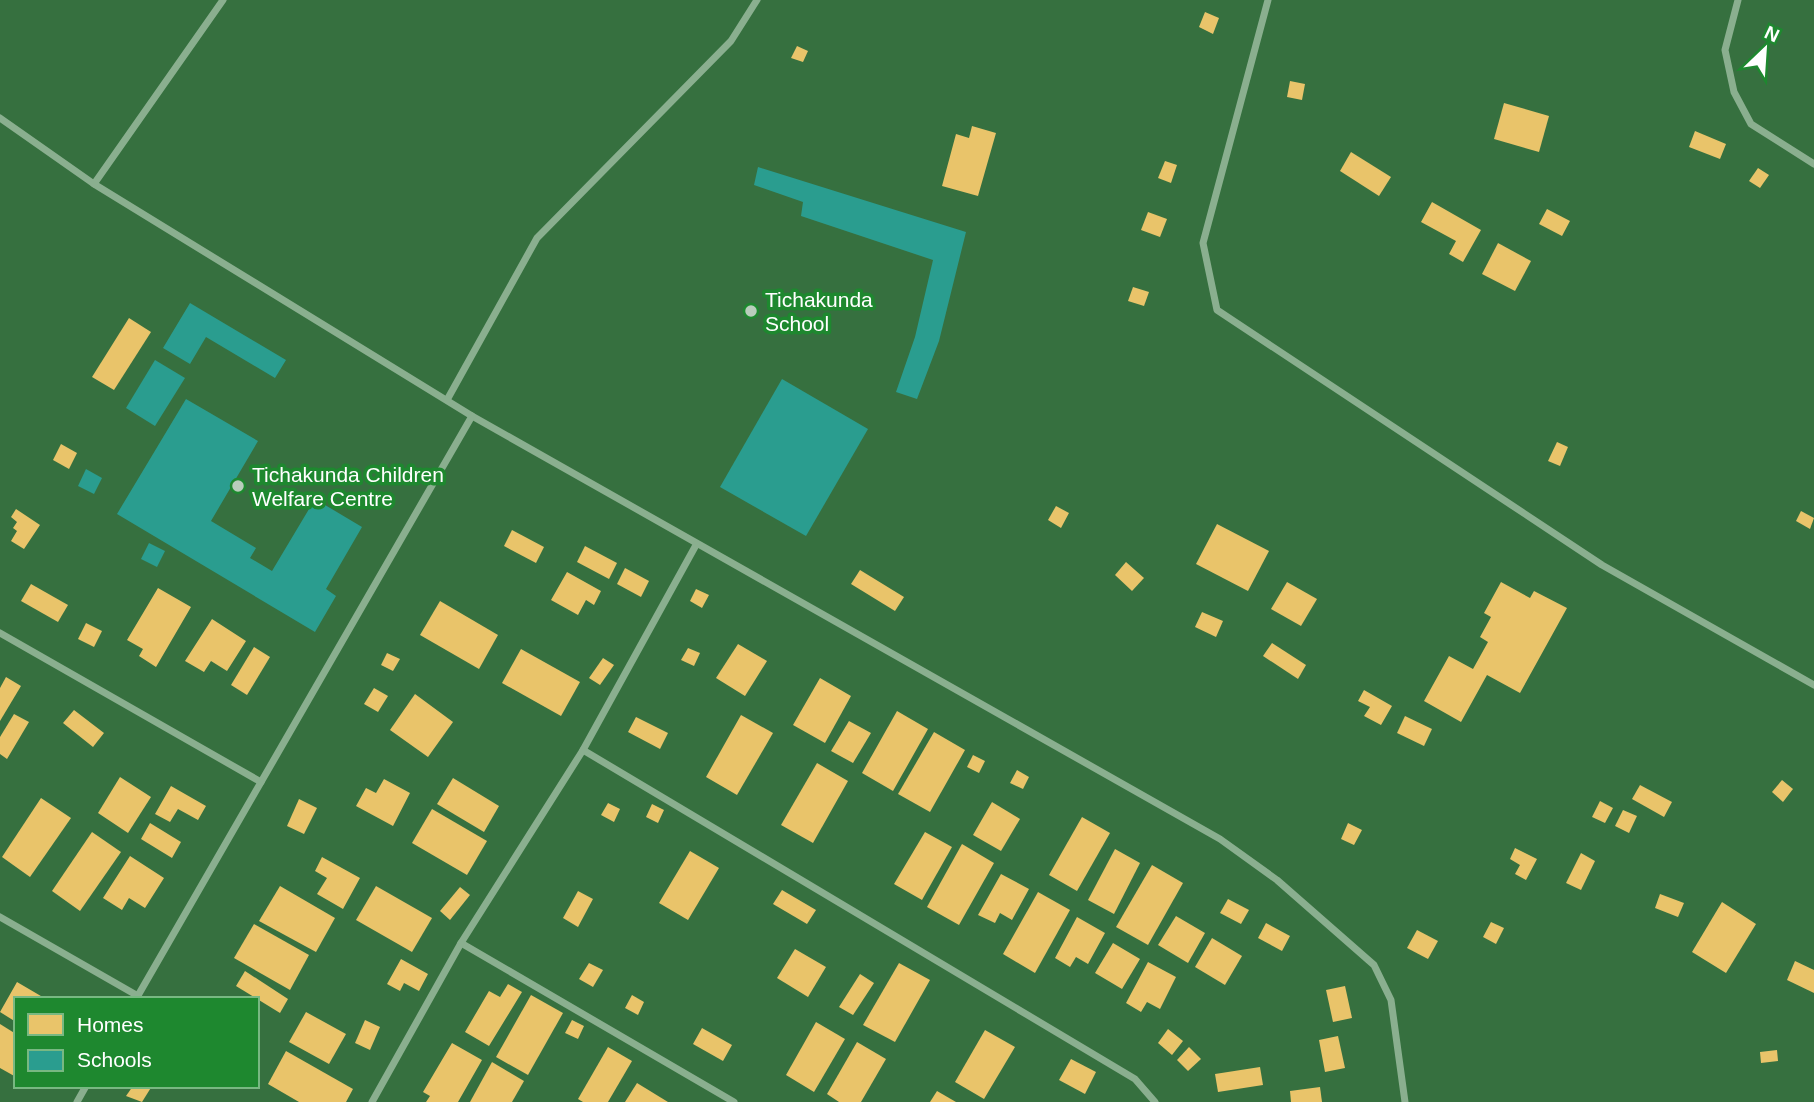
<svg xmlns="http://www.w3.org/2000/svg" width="1814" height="1102" viewBox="0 0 1814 1102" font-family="Helvetica,sans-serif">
  <rect width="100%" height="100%" fill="#36703f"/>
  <g fill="#e9c46a">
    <path d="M1205 12 1219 18 1213 34 1199 27Z"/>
    <path d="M797 46 808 51 803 62 791 58Z"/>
    <path d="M1290 81 1305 84 1302 100 1287 97Z"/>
    <path d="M1504 103 1549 116 1539 152 1494 139Z"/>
    <path d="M972 126 996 133 978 196 942 186 956 134 969 138Z"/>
    <path d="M1695 131 1726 144 1720 159 1689 147Z"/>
    <path d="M1351 152 1391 177 1379 196 1340 171Z"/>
    <path d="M1165 161 1177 165 1171 183 1158 178Z"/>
    <path d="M1758 168 1769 175 1760 188 1749 181Z"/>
    <path d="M1432 202 1481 230 1463 262 1449 254 1456 241 1421 222Z"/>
    <path d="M1547 209 1570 221 1562 236 1539 224Z"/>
    <path d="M1148 212 1167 219 1160 237 1141 230Z"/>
    <path d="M1498 243 1531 261 1515 291 1482 274Z"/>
    <path d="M1133 287 1149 292 1144 306 1128 301Z"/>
    <path d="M129 318 151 332 114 390 92 377Z"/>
    <path d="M1557 442 1568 447 1560 466 1548 461Z"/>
    <path d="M61 444 77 453 69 469 53 460Z"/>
    <path d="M1056 506 1069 513 1061 528 1048 520Z"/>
    <path d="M16 509 40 525 24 549 11 541 17 531 13 528 17 522 11 517Z"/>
    <path d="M1801 511 1814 518 1810 529 1796 521Z"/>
    <path d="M1217 524 1269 551 1248 591 1196 564Z"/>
    <path d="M512 530 544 547 536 563 504 546Z"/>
    <path d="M585 546 617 563 609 579 577 562Z"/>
    <path d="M1126 562 1144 578 1132 591 1115 575Z"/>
    <path d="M625 568 649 581 641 597 617 584Z"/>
    <path d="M860 570 904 597 895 611 851 584Z"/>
    <path d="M567 572 601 591 594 605 586 600 578 615 551 600Z"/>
    <path d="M1287 582 1317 599 1301 626 1271 609Z"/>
    <path d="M1501 582 1530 598 1534 591 1567 608 1520 693 1487 675 1461 722 1424 701 1449 656 1473 669 1488 642 1480 637 1491 617 1484 613Z"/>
    <path d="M31 584 68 605 58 622 21 601Z"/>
    <path d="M158 588 191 607 156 667 139 656 143 649 127 640Z"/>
    <path d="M696 589 709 595 702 608 690 601Z"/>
    <path d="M440 601 498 635 479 669 420 635Z"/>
    <path d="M1202 612 1223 621 1216 637 1195 627Z"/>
    <path d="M212 619 246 641 227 671 211 661 204 672 185 661Z"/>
    <path d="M86 623 102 631 94 647 78 639Z"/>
    <path d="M1272 643 1306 665 1298 679 1263 656Z"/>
    <path d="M738 644 767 661 745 696 716 678Z"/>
    <path d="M254 647 270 657 247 695 231 685Z"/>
    <path d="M688 648 700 653 694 666 681 660Z"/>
    <path d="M521 649 580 682 561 716 502 683Z"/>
    <path d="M387 653 400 659 393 671 381 665Z"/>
    <path d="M603 658 614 665 600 685 589 678Z"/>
    <path d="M6 677 21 686 0 721V688Z"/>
    <path d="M820 678 851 696 825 743 793 725Z"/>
    <path d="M374 688 388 696 378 712 364 704Z"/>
    <path d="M1364 690 1392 706 1381 725 1364 716 1370 707 1358 701Z"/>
    <path d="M415 694 453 722 428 757 390 730Z"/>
    <path d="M74 710 104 733 93 747 63 723Z"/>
    <path d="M897 711 928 729 893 791 862 773Z"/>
    <path d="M14 714 29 722 7 759 0 754V737Z"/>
    <path d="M741 715 773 733 737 795 706 777Z"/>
    <path d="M1405 716 1432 729 1424 746 1397 733Z"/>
    <path d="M636 717 668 733 660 749 628 732Z"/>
    <path d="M849 721 871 733 853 763 831 751Z"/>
    <path d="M934 732 965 750 930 812 898 794Z"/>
    <path d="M973 755 985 761 979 773 967 767Z"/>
    <path d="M817 763 848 781 813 843 781 825Z"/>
    <path d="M1017 770 1029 777 1023 789 1010 783Z"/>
    <path d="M120 777 151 797 128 833 98 813Z"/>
    <path d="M453 778 499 806 484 832 437 804Z"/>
    <path d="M384 779 410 793 393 826 356 806 366 788 376 793Z"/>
    <path d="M1782 780 1793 789 1783 802 1772 792Z"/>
    <path d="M1640 785 1672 802 1664 817 1632 799Z"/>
    <path d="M171 786 206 806 198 820 178 809 170 822 155 814Z"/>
    <path d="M41 798 71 818 30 877 2 857Z"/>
    <path d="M299 799 317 808 304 834 287 826Z"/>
    <path d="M1600 801 1613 808 1605 823 1592 817Z"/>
    <path d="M992 802 1020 819 1001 851 973 835Z"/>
    <path d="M608 803 620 809 614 822 601 815Z"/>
    <path d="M652 804 664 810 658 823 646 817Z"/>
    <path d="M432 809 487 841 467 875 412 843Z"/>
    <path d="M1623 810 1637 816 1629 833 1615 826Z"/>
    <path d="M1082 817 1110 833 1077 891 1049 875Z"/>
    <path d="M150 823 181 842 172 858 141 839Z"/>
    <path d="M1348 823 1362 830 1354 845 1341 839Z"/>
    <path d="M92 832 121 852 80 911 52 891Z"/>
    <path d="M925 832 952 847 922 900 894 884Z"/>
    <path d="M962 844 994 863 959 925 927 907Z"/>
    <path d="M1515 848 1537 859 1526 880 1515 874 1520 865 1510 859Z"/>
    <path d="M1115 849 1140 863 1114 914 1088 900Z"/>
    <path d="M690 851 719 868 688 920 659 903Z"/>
    <path d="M1581 853 1595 861 1581 890 1566 883Z"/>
    <path d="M130 856 164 878 145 908 129 898 122 910 103 898Z"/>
    <path d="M322 857 360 878 343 909 317 894 327 878 315 871Z"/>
    <path d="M1152 865 1183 883 1148 945 1116 927Z"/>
    <path d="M1001 874 1029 889 1012 920 1000 913 995 923 978 915Z"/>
    <path d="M280 886 335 918 316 952 259 921Z"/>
    <path d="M376 886 432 918 412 952 356 920Z"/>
    <path d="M460 887 470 895 450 920 440 911Z"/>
    <path d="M782 890 816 910 807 924 773 904Z"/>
    <path d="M578 891 593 899 578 927 563 918Z"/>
    <path d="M1038 892 1070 910 1035 973 1003 954Z"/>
    <path d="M1660 894 1684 903 1678 917 1655 908Z"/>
    <path d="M1228 899 1249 910 1241 924 1220 913Z"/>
    <path d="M1722 902 1756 924 1726 973 1692 952Z"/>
    <path d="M1176 916 1205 933 1188 963 1158 945Z"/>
    <path d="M1077 917 1105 933 1088 964 1076 957 1070 967 1055 958Z"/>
    <path d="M1491 922 1504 928 1496 944 1483 937Z"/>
    <path d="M1266 923 1290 936 1282 951 1258 938Z"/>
    <path d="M254 924 309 955 290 990 234 958Z"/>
    <path d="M1417 930 1438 941 1428 959 1407 948Z"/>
    <path d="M1212 938 1242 956 1225 985 1195 967Z"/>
    <path d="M1113 943 1140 959 1122 989 1095 973Z"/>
    <path d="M795 949 826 967 808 997 777 978Z"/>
    <path d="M401 959 428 974 419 991 404 983 400 991 387 984Z"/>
    <path d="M1795 961 1814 970V993L1787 980Z"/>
    <path d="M1148 962 1176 977 1160 1009 1147 1002 1141 1012 1126 1003Z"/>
    <path d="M589 963 603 970 593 987 579 979Z"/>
    <path d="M899 963 930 980 895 1042 863 1025Z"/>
    <path d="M245 971 288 999 280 1013 236 986Z"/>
    <path d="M860 974 874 983 853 1015 839 1007Z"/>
    <path d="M17 982 46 999H16V1022L0 1012Z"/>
    <path d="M508 984 522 992 489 1046 465 1032 489 991 500 997Z"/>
    <path d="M1345 986 1352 1018 1333 1022 1326 990Z"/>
    <path d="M531 995 563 1013 528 1075 496 1057Z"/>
    <path d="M632 995 644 1002 638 1015 625 1008Z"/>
    <path d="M306 1012 346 1034 329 1064 289 1042Z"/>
    <path d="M365 1020 380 1027 370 1050 355 1043Z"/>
    <path d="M572 1020 584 1026 578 1039 565 1033Z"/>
    <path d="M816 1022 845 1039 814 1092 786 1075Z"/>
    <path d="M0 1024 16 1034V1077L0 1068Z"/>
    <path d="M702 1028 732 1045 723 1061 693 1044Z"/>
    <path d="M1168 1029 1183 1041 1172 1055 1158 1043Z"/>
    <path d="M985 1030 1015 1047 984 1099 955 1082Z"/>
    <path d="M1338 1036 1345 1068 1325 1072 1319 1040Z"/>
    <path d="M857 1042 886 1059 861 1102H839L827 1094Z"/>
    <path d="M452 1043 482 1060 458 1102H426L430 1096 423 1092Z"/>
    <path d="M608 1047 632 1061 608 1102H583L578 1099Z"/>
    <path d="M1189 1047 1201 1059 1188 1071 1177 1060Z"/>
    <path d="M1777 1050 1778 1061 1761 1063 1760 1052Z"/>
    <path d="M286 1051 353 1089 346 1102H299L268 1084Z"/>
    <path d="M1071 1059 1096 1072 1085 1094 1059 1080Z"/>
    <path d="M492 1062 524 1081 512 1102H470Z"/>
    <path d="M1260 1067 1263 1085 1218 1092 1215 1074Z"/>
    <path d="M637 1083 668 1102H625Z"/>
    <path d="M133 1086H152L142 1102 126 1096Z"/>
    <path d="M1320 1087 1322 1102H1291L1290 1091Z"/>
    <path d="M937 1091 956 1102H930Z"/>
  </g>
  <g fill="#2a9d8f">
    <path d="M758 167 966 232 939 341 917 399 896 392 915 337 933 260 801 216 803 202 754 185Z"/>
    <path d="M190 303 286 360 275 378 206 337 190 364 163 348Z"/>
    <path d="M155 360 185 378 155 426 126 408Z"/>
    <path d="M782 379 868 429 806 536 720 487Z"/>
    <path d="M186 399 258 441 211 521 256 548 250 558 272 571 315 499 362 527 326 589 336 596 315 632 117 514Z"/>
    <path d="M86 469 102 478 94 494 78 486Z"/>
    <path d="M149 543 165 551 157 567 141 559Z"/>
  </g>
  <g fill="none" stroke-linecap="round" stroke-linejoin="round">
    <g stroke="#8aaf8f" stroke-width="7">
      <path d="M1268 0 1203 243 1217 310 1602 565 1814 685"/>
      <path d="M1738 0 1725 50 1734 92 1751 124 1814 164"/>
      <path d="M0 118 94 184 472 416 1220 839 1277 880 1374 965 1391 1000 1405 1102"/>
      <path d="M94 184 223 0"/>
      <path d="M447 400 537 238 731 41 757 0"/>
      <path d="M0 633 261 782"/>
      <path d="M583 750 1135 1079 1155 1102"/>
      <path d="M0 917 138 996"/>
      <path d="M461 943 734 1102"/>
      <path d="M136 999 472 416"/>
      <path d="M77 1102 86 1086"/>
      <path d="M372 1102 461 943 583 750 696 545"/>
    </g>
  </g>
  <g fill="#b9cdbc" stroke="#1e882f" stroke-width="2.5">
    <circle cx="751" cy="311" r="7"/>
    <circle cx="238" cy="486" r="7"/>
  </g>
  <g text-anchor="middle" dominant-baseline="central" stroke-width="7" stroke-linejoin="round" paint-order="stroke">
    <g font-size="21" fill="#fff" stroke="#1e882f" text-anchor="start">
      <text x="765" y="299">Tichakunda<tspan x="765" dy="24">School</tspan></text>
      <text x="252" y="474">Tichakunda Children<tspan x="252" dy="24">Welfare Centre</tspan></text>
    </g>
  </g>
  <rect x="14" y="997" width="245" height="91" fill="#1e882f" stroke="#78b882" stroke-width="2"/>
  <rect x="28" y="1014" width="35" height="21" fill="#e9c46a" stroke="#78b882" stroke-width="2"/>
  <text x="77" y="1032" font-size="21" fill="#ffffff">Homes</text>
  <rect x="28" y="1050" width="35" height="21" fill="#2a9d8f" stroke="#78b882" stroke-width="2"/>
  <text x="77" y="1067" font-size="21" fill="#ffffff">Schools</text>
  <g transform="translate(1765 49) rotate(25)" stroke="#1e882f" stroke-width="5" paint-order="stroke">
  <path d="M0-5L12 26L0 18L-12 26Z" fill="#ffffff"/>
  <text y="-10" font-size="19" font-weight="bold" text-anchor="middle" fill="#ffffff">N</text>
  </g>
</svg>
